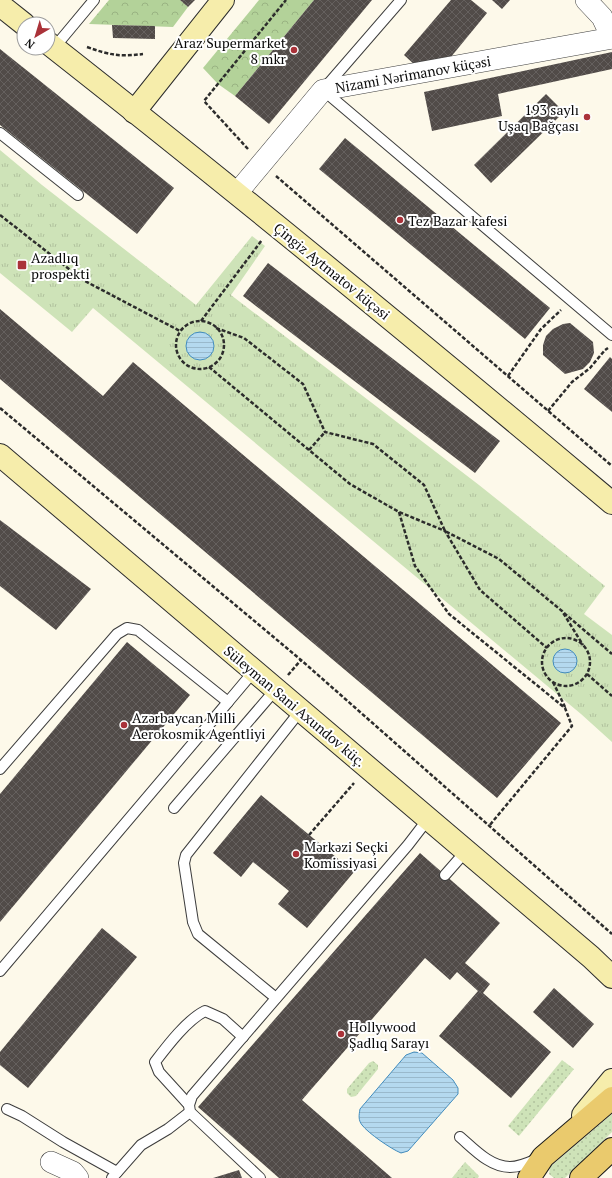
<svg xmlns="http://www.w3.org/2000/svg" width="612" height="1178" viewBox="0 0 612 1178" font-family="'PT Serif',serif">
  <defs>
    <pattern id="grass-dots" width="8" height="8" patternUnits="userSpaceOnUse"><rect width="8" height="8" fill="#cee3b8"/><path d="M2 2h.1M6 6h.1" fill="none" stroke="#b0c19d" stroke-width="1.8" stroke-linecap="round"/></pattern>
    <pattern id="forest-crowns" width="20" height="18" patternUnits="userSpaceOnUse"><rect width="20" height="18" fill="#b3d299"/><path d="M2 6a3 3 0 1 1 6 0M12 15a3 3 0 1 1 6 0" fill="none" stroke="#99b382"/></pattern>
    <pattern id="park-tufts" width="24" height="20" patternUnits="userSpaceOnUse"><rect width="24" height="20" fill="#cee3b8"/><path d="M3 7l-1-3M5 7V3M7 7l1-3M15 17l-1-3M17 17v-4M19 17l1-3" fill="none" stroke="#b0c19d"/></pattern>
    <pattern id="water-rules" width="6" height="5" patternUnits="userSpaceOnUse"><rect width="6" height="5" fill="#b4d9ef"/><path d="M0 2.5h6" fill="none" stroke="#99b9cc"/></pattern>
    <pattern id="building-cross-hatch" width="8" height="8" patternUnits="userSpaceOnUse"><rect width="8" height="8" fill="#514b48"/><path d="M0 0l8 8M0 8l8-8" fill="none" stroke="#65605e"/></pattern>
  </defs>
  <rect width="100%" height="100%" fill="#fdf9ea"/>
  <g fill="url(#grass-dots)">
    <path d="M562 1060 574 1069 519 1136 508 1126Z"/>
    <path d="M373 1061 378 1065V1069L356 1096 351 1097 347 1093V1089L369 1063Z"/>
    <path d="M612 1114V1132L565 1178H554L549 1174 550 1167Z"/>
    <path d="M465 1162 479 1176 478 1178H452Z"/>
  </g>
  <g fill="url(#forest-crowns)">
    <path d="M109 0H180L188 7 173 27 89 24Z"/>
    <path d="M259 0H314L235 96 218 84 203 68Z"/>
  </g>
  <path fill="url(#park-tufts)" d="M0 150 42 185 196 305 252 236 265 246 231 295 479 485 605 586 584 614 612 635V742L581 714 93 308 72 332 0 273Z"/>
  <g fill="url(#water-rules)" stroke="#438dbe">
    <circle cx="200" cy="346" r="14"/>
    <circle cx="565" cy="661" r="12"/>
    <path d="M414 1052 422 1053 453 1080 458 1088V1094L408 1151 401 1153C391 1149 368 1133 362 1125 358 1120 359 1115 360 1109L406 1055Z"/>
  </g>
  <g fill="url(#building-cross-hatch)">
    <path d="M180 0H195L188 7Z"/>
    <path d="M314 0H372L269 124 235 96Z"/>
    <path d="M451 0H471L487 13 446 63 417 67 404 55Z"/>
    <path d="M492 0H510L502 9Z"/>
    <path d="M112 25 155 26V39L113 38Z"/>
    <path d="M0 49 174 188 137 234 0 125Z"/>
    <path d="M612 52V69L498 94 502 116 432 131 424 92Z"/>
    <path d="M546 94 564 112 491 183 474 165Z"/>
    <path d="M345 138 550 308 525 339 319 169Z"/>
    <path d="M268 263 500 441 475 473 243 296Z"/>
    <path d="M0 309 103 396 133 362 561 723 497 798 0 379Z"/>
    <path d="M570 323 593 342 594 353 590 362 583 369 565 374 543 355V345L546 336 553 329 563 324Z"/>
    <path d="M610 357 612 359V412L584 389Z"/>
    <path d="M0 520 91 589 56 630 0 586Z"/>
    <path d="M127 642 190 695 0 922V794Z"/>
    <path d="M261 795 354 872 307 928 278 904 289 891 253 862 241 877 213 853Z"/>
    <path d="M420 853 500 923 465 963 490 984 483 993 551 1052 511 1098 439 1036 478 991 457 972 450 980 425 958 302 1100 392 1178H279L198 1107Z"/>
    <path d="M102 928 137 957 28 1088 0 1065V1052Z"/>
    <path d="M554 988 594 1024 573 1048 533 1012Z"/>
    <path d="M239 1170 242 1178H213Z"/>
  </g>
  <g fill="none" stroke-linecap="round" stroke-linejoin="round">
    <defs>
      <g id="lane">
        <path d="M401 0 323 90 612 335"/>
        <path d="M54 48 94 0"/>
        <path d="M0 133 78 195"/>
        <path d="M0 769 117 634 127 628 138 630 228 702 254 671"/>
        <path d="M174 808 276 689"/>
        <path d="M445 875 466 851"/>
        <path d="M0 971 228 702"/>
        <path d="M276 998 198 934 193 922 184 863 186 855 301 710"/>
        <path d="M189 1105 159 1072 155 1062C168 1045 187 1020 205 1011L223 1019 243 1037"/>
        <path d="M7 1109 22 1116 63 1142 117 1172"/>
        <path d="M460 1137C474 1149 490 1167 510 1167 520 1167 528 1163 537 1159"/>
        <path d="M112 1178 141 1145 168 1129 190 1112"/>
        <path d="M260 1178 190 1112 189 1105 192 1096 408 845 428 819"/>
      </g>
      <g id="street">
        <path d="M586 0 602 17 612 38"/>
        <path d="M237 193 323 90 612 38"/>
        <path d="M51 1162 73 1172 78 1178"/>
      </g>
      <g id="secondary">
        <path d="M0 5 24 24"/>
        <path d="M48 43C239 193 426 347 612 503"/>
        <path d="M134 112 223 0"/>
        <path d="M0 455 591 957 612 977"/>
        <path d="M583 1115 612 1080"/>
      </g>
      <g id="primary">
        <path d="M529 1178 543 1157 612 1098"/>
        <path d="M581 1178 612 1149"/>
      </g>
    </defs>
    <use href="#lane" stroke="#3d3d3d" stroke-width="12"/>
    <use href="#street" stroke="#3d3d3d" stroke-width="22"/>
    <use href="#secondary" stroke="#2c2c2c" stroke-width="24"/>
    <use href="#primary" stroke="#1b1b1b" stroke-width="24"/>
    <g stroke="#2c2c2c" stroke-width="2.5" stroke-dasharray="4 2" stroke-linecap="butt">
      <path d="M87 47C110 55 119 57 143 54"/>
      <path d="M248 149 204 101 286 0"/>
      <path d="M276 176 612 466"/>
      <path d="M0 215 83 280 180 331"/>
      <path d="M201 321 262 240"/>
      <circle cx="200" cy="345" r="24"/>
      <path d="M216 328 244 338 303 384 325 432 373 444 424 485 445 531 499 559 562 611 583 645"/>
      <path d="M209 367 350 484 399 512 445 531 480 590 547 648"/>
      <path d="M508 376 541 329 561 310"/>
      <path d="M0 408 301 660 612 934"/>
      <path d="M548 411 572 382 590 368 605 350 608 348"/>
      <path d="M309 450 325 432"/>
      <path d="M399 512 415 566 449 614 565 708 572 726 489 826"/>
      <path d="M564 613 612 654"/>
      <circle cx="566" cy="662" r="24"/>
      <path d="M587 674 612 696"/>
      <path d="M288 675 301 660"/>
      <path d="M553 682 565 707"/>
      <path d="M309 835 354 783"/>
    </g>
    <use href="#lane" stroke="#fff" stroke-width="10"/>
    <use href="#street" stroke="#fff" stroke-width="21"/>
    <use href="#secondary" stroke="#f6edab" stroke-width="22"/>
    <use href="#primary" stroke="#eaca6d" stroke-width="22"/>
  </g>
  <g fill="#aa3239" stroke="#fff" stroke-width="1.5">
    <circle cx="294" cy="50" r="4"/>
    <circle cx="587" cy="117" r="4"/>
    <circle cx="400" cy="220" r="4"/>
    <rect x="17" y="260" width="10" height="10" rx="2"/>
    <circle cx="124" cy="725" r="4"/>
    <circle cx="296" cy="854" r="4"/>
    <circle cx="341" cy="1034" r="4"/>
  </g>
  <g text-anchor="middle" dominant-baseline="central" stroke-width="4" stroke-linejoin="round" paint-order="stroke">
    <g font-size="14" fill="#0a0a0a" stroke="#fff" text-anchor="start">
      <text x="286" y="42" text-anchor="end">Araz Supermarket<tspan x="286" dy="16">8 mkr</tspan></text>
      <text x="579" y="109" text-anchor="end">193 saylı<tspan x="579" dy="16">Uşaq Bağçası</tspan></text>
      <text x="408" y="220">Tez Bazar kafesi</text>
      <text x="31" y="257">Azadlıq<tspan x="31" dy="16">prospekti</tspan></text>
      <text x="132" y="717">Azərbaycan Milli<tspan x="132" dy="16">Aerokosmik Agentliyi</tspan></text>
      <text x="304" y="846">Mərkəzi Seçki<tspan x="304" dy="16">Komissiyasi</tspan></text>
      <text x="349" y="1026">Hollywood<tspan x="349" dy="16">Şadlıq Sarayı</tspan></text>
    </g>
    <g font-size="14" fill="#0a0a0a" stroke="#fff">
      <text transform="translate(413 74) rotate(-10)">Nizami Nərimanov küçəsi</text>
      <text transform="translate(332 271) rotate(39)">Çingiz Aytmatov küçəsi</text>
      <text transform="translate(295 706) rotate(40)">Süleyman Sani Axundov küç.</text>
    </g>
  </g>
  <g transform="translate(36 36) rotate(218)"><circle r="19" fill="#ffffff" stroke="#9d9d9d"/>
  <path d="M0-3L7 15L0 10L-7 15Z" fill="#aa3239"/>
  <text y="-6" font-size="11" font-weight="bold" text-anchor="middle" fill="#0a0a0a">N</text>
  </g>
</svg>
